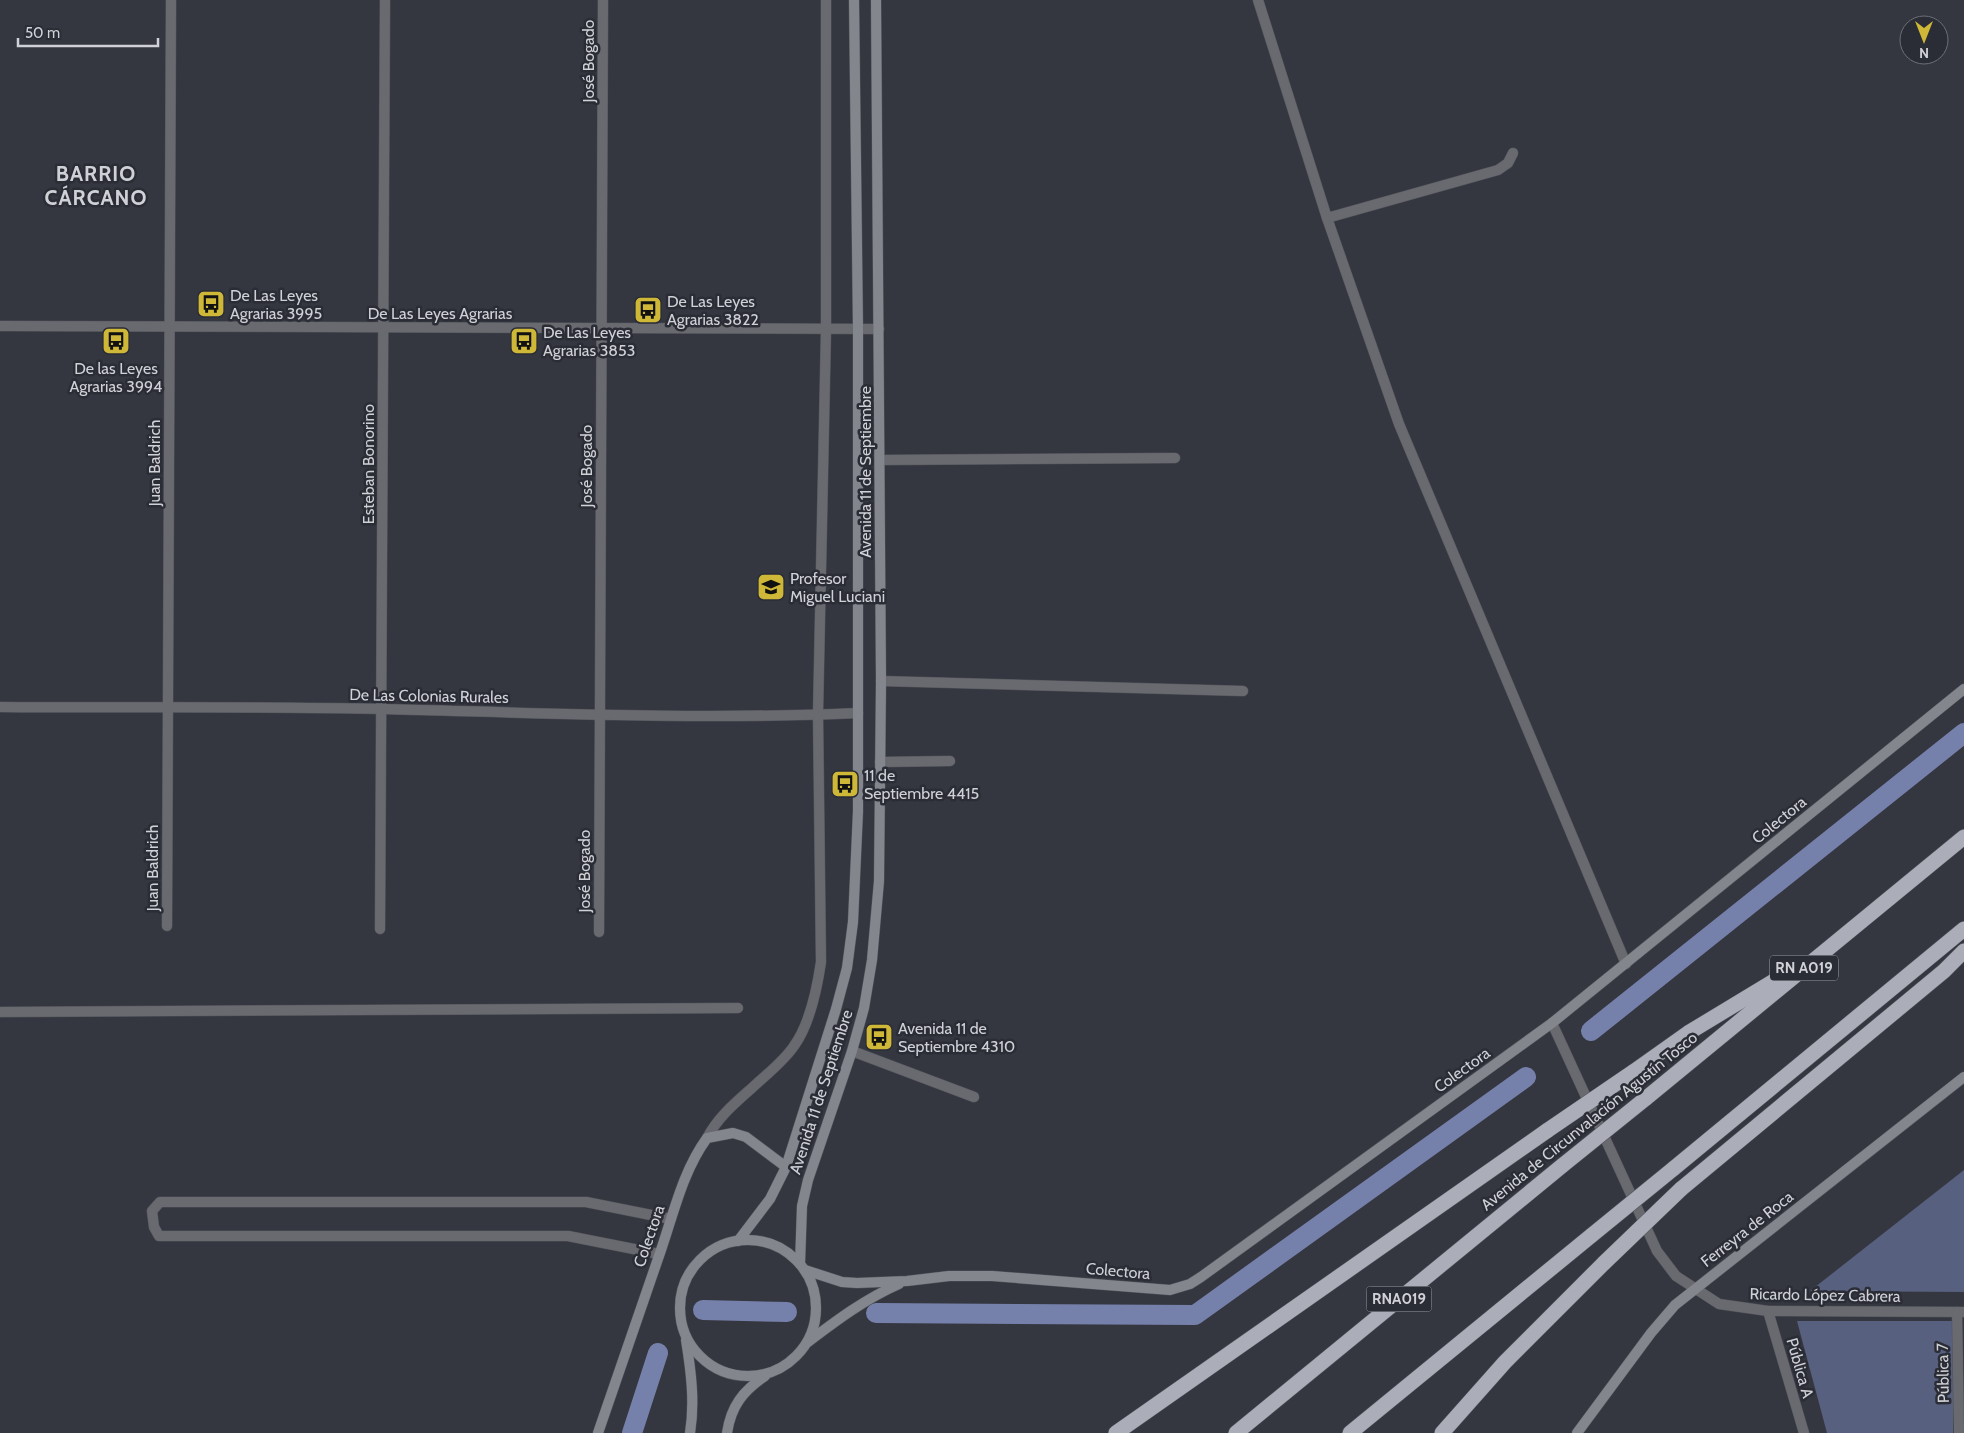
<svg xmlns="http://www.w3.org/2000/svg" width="1964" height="1433" viewBox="0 0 1964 1433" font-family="Cabin,sans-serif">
  <rect width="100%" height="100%" fill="#353740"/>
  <g fill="#58607f">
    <path d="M1964 1170V1292L1810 1291Z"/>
    <path d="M1797 1321H1953V1433H1827Z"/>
  </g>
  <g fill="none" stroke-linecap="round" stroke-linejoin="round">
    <g stroke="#7681ab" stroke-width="20">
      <path d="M1591 1031 1964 733"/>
      <path d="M703 1310 787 1312"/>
      <path d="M876 1313 1195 1315 1526 1077"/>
      <path d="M632 1433 658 1353"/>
    </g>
    <defs>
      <g id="lane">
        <path d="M1327 218 1498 170 1508 163 1513 153"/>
        <path d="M880 460 1175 458"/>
        <path d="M881 681 1243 691"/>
        <path d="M880 762 950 761"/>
        <path d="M0 1012 738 1008"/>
        <path d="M852 1051 974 1097"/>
        <path d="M659 1254 568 1236H159L154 1227 152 1211 160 1202H586L671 1219"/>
      </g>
      <g id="street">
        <path d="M1258 0 1327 218 1399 424 1626 964"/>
        <path d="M0 326 879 329"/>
        <path d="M0 707C128 708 256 706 384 709 542 713 700 720 858 713"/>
        <path d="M167 926 171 0"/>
        <path d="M380 929 385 0"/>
        <path d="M599 932 603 0"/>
        <path d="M1552 1023 1657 1251 1676 1276 1719 1304 1768 1311 1964 1312"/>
        <path d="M707 1138C718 1117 735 1103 753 1087 767 1074 783 1062 794 1046 810 1024 817 989 821 962L818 714 826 329V0"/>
        <path d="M1768 1311 1804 1433"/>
        <path d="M1957 1312 1959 1433"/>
      </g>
      <g id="secondary">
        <circle cx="748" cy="1308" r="68"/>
        <path d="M738 1241 770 1199 786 1167 836 1009 847 968 853 922 858 811V329L854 0"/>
        <path d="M800 1264 802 1206 808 1180 852 1051 864 1008 872 960 879 881 881 681 876 0"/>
        <path d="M805 1270 842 1282 857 1283 907 1281 949 1276H992L1170 1290 1190 1284 1201 1277 1552 1023 1964 689"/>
        <path d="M686 1340C691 1371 695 1402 690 1433"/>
        <path d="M808 1342C837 1320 865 1299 899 1284"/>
        <path d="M598 1433C619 1372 640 1311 661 1250 674 1212 683 1171 707 1138L733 1133 746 1137 786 1167"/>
        <path d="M727 1433C731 1406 743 1391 765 1376"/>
        <path d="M1577 1433 1651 1333 1675 1305 1964 1077"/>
      </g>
      <g id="highway">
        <path d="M1633 1072 1688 1033 1779 978"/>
        <path d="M1645 1099 1964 837"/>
        <path d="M1673 1169 1964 929"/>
        <path d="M1681 1189 1944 971 1964 951"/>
        <path d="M1116 1433 1548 1130"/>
        <path d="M1236 1433 1563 1165"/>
        <path d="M1350 1433 1592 1235"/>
        <path d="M1442 1433 1505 1362 1604 1263"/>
      </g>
    </defs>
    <use href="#lane" stroke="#51535b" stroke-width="11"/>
    <use href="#street" stroke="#51535b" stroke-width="11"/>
    <use href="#secondary" stroke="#51535b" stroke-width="11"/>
    <use href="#highway" stroke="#51535b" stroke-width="16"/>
    <use href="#lane" stroke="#696a6f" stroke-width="10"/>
    <use href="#street" stroke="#696a6f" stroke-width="10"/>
    <use href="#secondary" stroke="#84868d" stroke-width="10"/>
    <use href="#highway" stroke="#abaeb9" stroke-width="15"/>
    <defs>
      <g id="highway-bridge">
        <path d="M1548 1130 1633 1072"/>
        <path d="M1563 1165 1645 1099"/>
        <path d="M1592 1235 1673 1169"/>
        <path d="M1604 1263 1681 1189"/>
      </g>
    </defs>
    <use href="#highway-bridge" stroke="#51535b" stroke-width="16" stroke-linecap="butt"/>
    <use href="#highway-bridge" stroke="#abaeb9" stroke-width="15"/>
  </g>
  <defs>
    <symbol id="bus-square" viewBox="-11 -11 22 22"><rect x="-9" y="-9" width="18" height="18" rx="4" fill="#cfb837" stroke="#2b2d36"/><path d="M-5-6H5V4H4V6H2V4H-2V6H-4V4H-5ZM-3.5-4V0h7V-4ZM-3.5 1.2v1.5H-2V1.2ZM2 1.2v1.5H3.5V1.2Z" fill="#111"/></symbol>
    <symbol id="school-square" viewBox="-11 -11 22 22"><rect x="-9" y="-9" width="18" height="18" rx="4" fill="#cfb837" stroke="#2b2d36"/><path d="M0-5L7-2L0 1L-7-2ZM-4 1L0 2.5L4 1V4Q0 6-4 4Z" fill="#111"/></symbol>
  </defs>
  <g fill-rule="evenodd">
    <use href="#bus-square" x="195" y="288" width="32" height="32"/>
    <use href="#bus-square" x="632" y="294" width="32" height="32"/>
    <use href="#bus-square" x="100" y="325" width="32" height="32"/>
    <use href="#bus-square" x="508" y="325" width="32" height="32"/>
    <use href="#school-square" x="755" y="571" width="32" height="32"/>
    <use href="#bus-square" x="829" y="768" width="32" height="32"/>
    <use href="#bus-square" x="863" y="1021" width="32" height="32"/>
  </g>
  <g text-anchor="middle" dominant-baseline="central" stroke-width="5" stroke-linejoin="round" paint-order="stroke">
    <g fill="#2b2d36" stroke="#9ea0a7" stroke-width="1">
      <rect x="1770" y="955.5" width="68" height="25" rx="4"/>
      <rect x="1366.5" y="1286.5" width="65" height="25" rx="4"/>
    </g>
    <g font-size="15" font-weight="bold" fill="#d0d1d7">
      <text x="1804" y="968">RN A019</text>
      <text x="1399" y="1299">RNA019</text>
    </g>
    <g font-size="16" fill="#d0d1d7" stroke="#2b2d36">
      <text transform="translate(588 61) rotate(-90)">José Bogado</text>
      <text x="440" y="313">De Las Leyes Agrarias</text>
      <text transform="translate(154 463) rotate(-90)">Juan Baldrich</text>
      <text transform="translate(368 464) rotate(-90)">Esteban Bonorino</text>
      <text transform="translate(586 466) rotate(-90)">José Bogado</text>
      <text transform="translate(865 472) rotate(-90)">Avenida 11 de Septiembre</text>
      <text transform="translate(429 696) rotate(1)">De Las Colonias Rurales</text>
      <text transform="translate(1779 820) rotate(-39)">Colectora</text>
      <text transform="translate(152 868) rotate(-90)">Juan Baldrich</text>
      <text transform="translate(584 871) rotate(-90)">José Bogado</text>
      <text transform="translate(1462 1070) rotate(-36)">Colectora</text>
      <text transform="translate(821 1092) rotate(-72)">Avenida 11 de Septiembre</text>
      <text transform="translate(1589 1121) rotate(-39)">Avenida de Circunvalación Agustín Tosco</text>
      <text transform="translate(1747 1229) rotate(-38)">Ferreyra de Roca</text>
      <text transform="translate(649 1236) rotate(-71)">Colectora</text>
      <text transform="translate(1118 1271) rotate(5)">Colectora</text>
      <text transform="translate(1825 1295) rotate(1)">Ricardo López Cabrera</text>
      <text transform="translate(1800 1368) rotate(74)">Pública A</text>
      <text transform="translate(1943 1373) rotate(-91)">Pública 7</text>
    </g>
    <g font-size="16" fill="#d0d1d7" stroke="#2b2d36" text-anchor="start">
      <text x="230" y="295">De Las Leyes<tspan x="230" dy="18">Agrarias 3995</tspan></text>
      <text x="667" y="301">De Las Leyes<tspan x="667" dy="18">Agrarias 3822</tspan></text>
      <text x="543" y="332">De Las Leyes<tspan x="543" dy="18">Agrarias 3853</tspan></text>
      <text x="116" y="368" text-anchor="middle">De las Leyes<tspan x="116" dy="18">Agrarias 3994</tspan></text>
      <text x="790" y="578">Profesor<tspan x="790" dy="18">Miguel Luciani</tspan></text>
      <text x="864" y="775">11 de<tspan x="864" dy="18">Septiembre 4415</tspan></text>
      <text x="898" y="1028">Avenida 11 de<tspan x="898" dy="18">Septiembre 4310</tspan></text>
    </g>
    <g font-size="21" font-weight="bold" letter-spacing="1" fill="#d0d1d7" stroke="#2b2d36">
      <text x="96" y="173">BARRIO<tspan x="96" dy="24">CÁRCANO</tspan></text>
    </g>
  </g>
  <g transform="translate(1924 40) rotate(180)"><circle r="24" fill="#2b2d36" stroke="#6d6f76"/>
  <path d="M0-4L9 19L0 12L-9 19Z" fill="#cfb837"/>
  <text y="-8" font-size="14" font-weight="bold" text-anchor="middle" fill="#d0d1d7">N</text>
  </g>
  <path d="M18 38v8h140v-8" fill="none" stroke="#d0d1d7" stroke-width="2.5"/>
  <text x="25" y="38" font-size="15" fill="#d0d1d7" stroke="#2b2d36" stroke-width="4" paint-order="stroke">50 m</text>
</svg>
